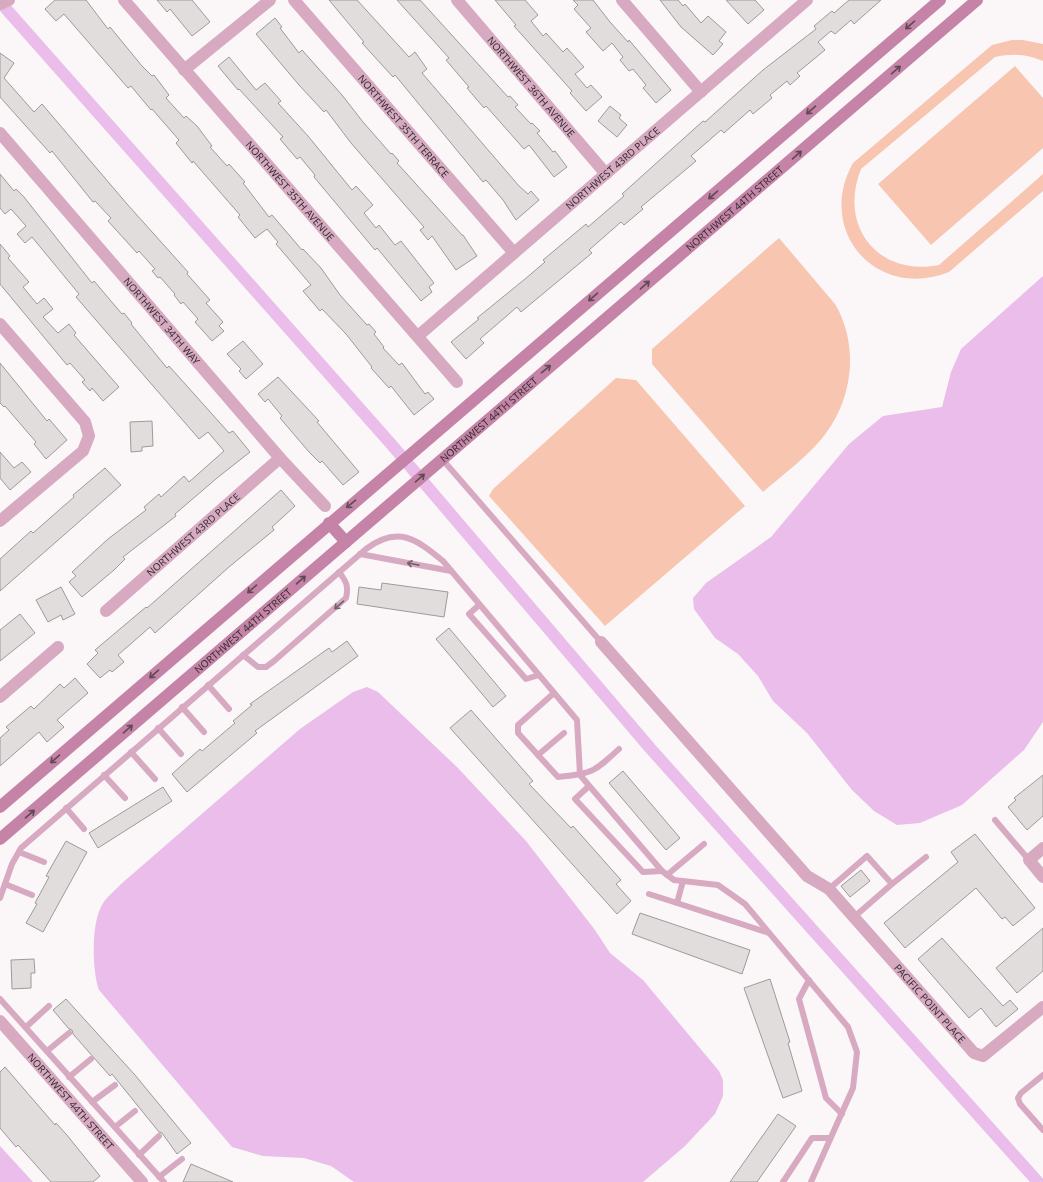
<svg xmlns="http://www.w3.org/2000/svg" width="1043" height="1182" viewBox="0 0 1043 1182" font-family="'Noto Sans',sans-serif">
  <rect width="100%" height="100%" fill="#fbf7f8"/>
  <g fill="#f7c5b0">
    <path d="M1012 40H1023L1043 44V61C1027 54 1012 53 995 57L861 169C838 226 878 277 939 265L1043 174V191L949 272C877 301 815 231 853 163L992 45Z"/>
    <path d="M1015 66 1043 98V148L931 245 878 184Z"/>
    <path d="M779 238 835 304C861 348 852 406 818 443 802 461 781 476 763 492L652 364V349Z"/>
    <path d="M616 378 636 380 745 506 605 626 489 496 493 489Z"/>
  </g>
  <g fill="#eabdea">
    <path d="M1043 276V722L1024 750 962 805 920 823 897 825 874 811 852 790 807 733 773 701 758 676 738 654 715 638 694 609 693 598 706 583 771 537 849 444 883 416 942 407 951 372 961 349Z"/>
    <path d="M367 687 378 692 458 768 526 841 595 930 610 953 643 980 719 1071 723 1080V1096L715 1114 685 1146 643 1182H354L331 1166 304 1158 263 1156 232 1147 99 990C92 971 91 923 102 905 106 897 115 891 121 884L300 729 353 692Z"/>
    <path d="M0 1146 33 1182H0Z"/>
  </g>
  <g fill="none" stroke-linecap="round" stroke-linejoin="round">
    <path stroke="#eabdea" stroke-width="12" d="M0 2 391 444 650 748 1038 1182"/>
  </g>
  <g fill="#e1dddd" stroke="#9e9a9a">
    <path d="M55 0H86L108 29 110 27 142 66 152 76 154 75 169 95 166 98 184 118 186 116 197 126 212 146 210 147 227 166 229 164 245 182 243 183 269 217 272 215 302 250 303 249 321 268 340 295 367 325 369 324 376 332 374 334 384 347 383 348 399 365 402 363 425 394 428 392 434 399 414 415 391 386 389 388 371 368 372 367 346 334 322 309 320 311 303 291 311 285 276 244 278 242 267 229 255 238 238 217 240 215 193 161 192 163 176 143 179 140 152 109 151 110 131 86 128 88 64 14 56 21 45 9Z"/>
    <path d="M157 0H192L210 22 192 36 170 9 167 12Z"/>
    <path d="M329 0H357L409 57 415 52 427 69 422 73 519 186 528 194 531 191 539 200 516 220 503 200 486 180 483 182 395 75 393 77 362 43 364 42Z"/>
    <path d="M397 0H420L508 97 510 96 518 105 515 107 531 124 532 123 540 131 537 133 553 152 555 151 567 167 554 177 529 145 524 149 486 106 484 108 467 88 469 87 446 60 449 58Z"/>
    <path d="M495 0H525L538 15 531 21 543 36 546 33 563 52 567 48 584 67 575 74 587 88 591 85 602 97 586 111 570 93 572 91 514 26 516 25Z"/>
    <path d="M573 0H593L610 22 628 42 629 40 671 90 656 103 643 88 646 85 633 69 629 71 620 60 623 57 612 43 603 51 586 32 591 28 574 9 578 5Z"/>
    <path d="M660 0H678L683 6 685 4 701 23 708 16 726 32 719 41 723 44 713 55 681 27Z"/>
    <path d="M726 0H755L764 10 748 24Z"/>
    <path d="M849 0H881L854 24 851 20 835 34 831 31 818 42 825 50 797 73 800 76 790 85 787 81 770 95 772 98 753 114 750 110 724 133 721 130 691 156 696 161 641 207 643 209 624 225 621 222 589 250 592 253 521 312 517 307 480 339 484 343 466 359 451 342 479 319 477 318 525 279 545 262 543 260 586 224 588 227 624 196 622 194 703 121 705 122 763 70 816 29 814 26 832 11 834 13Z"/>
    <path d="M275 18 282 27 280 28 299 53 302 50 342 95 363 122 391 154 392 153 399 161 397 163 462 235H463L477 256 456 270 432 236 428 240 420 230 424 227 351 143 326 110 324 112 299 85 256 34Z"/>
    <path d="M0 53 14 63 4 78 34 112 42 104 127 204 188 272 187 274 210 300 206 303 223 322 219 326 224 331 212 341 195 322 198 319 183 302 181 304 174 295 175 294 160 277 158 278 152 271 155 269 139 251 137 253 108 221 111 218 95 201 93 202 52 151 50 153 0 97Z"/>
    <path d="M229 57 256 90 265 83 281 101 278 103 308 136 352 190 356 186 373 205 364 213 376 228 379 225 395 245 401 241 434 283 429 287 432 292 421 301 377 248 375 250 314 177 315 175 300 157 297 159 280 139 283 137 239 89 238 90 218 66Z"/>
    <path d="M610 106 621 115 619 118 627 125 617 137 598 121Z"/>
    <path d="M0 174 14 191 16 189 24 197 92 283 94 281 122 314 124 313 132 323 131 324 167 368 169 366 229 433 233 431 250 452 217 478 175 514 176 516 123 557 125 559 114 570 82 597 69 582 76 576 72 572 108 539 146 510 144 507 159 494 161 497 184 476 189 482 224 451 208 432 199 439 76 297 79 294 32 237 25 243 17 234 26 226 11 209 5 214 0 208Z"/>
    <path d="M0 244 10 256 8 258 29 282 23 287 37 304 44 298 53 309 43 317 58 333 69 324 76 333 74 335 119 387 103 401 92 388 90 391 82 382 85 380 70 363 67 365 0 284Z"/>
    <path d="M243 341 263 364 246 379 239 371 241 369 227 354Z"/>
    <path d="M0 363 47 421 49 419 67 440 46 459 34 444 36 442 5 406 4 407 0 403Z"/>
    <path d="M278 377 319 421 317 422 359 472 343 485 322 461 320 463 309 452 280 418 282 416 268 399 265 402 258 394Z"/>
    <path d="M152 421 153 446 142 447V451L131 452 130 422Z"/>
    <path d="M0 452 14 468 22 462 31 472 10 490 0 478Z"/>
    <path d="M105 468 121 485 0 591V559L31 531 33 533 74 497 73 495Z"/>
    <path d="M281 490 295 506 272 527 274 530 229 567 155 633 150 627 118 655 124 662 112 672 110 670 100 678 87 664 98 653 95 650 146 607 147 608Z"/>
    <path d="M382 583 448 592 444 617 357 604 359 587 381 590Z"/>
    <path d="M61 587 75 614 63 620 61 615 48 622 36 600Z"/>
    <path d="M20 614 35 633 0 661V630Z"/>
    <path d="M449 628 506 696 493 707 436 639Z"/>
    <path d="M347 641 358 656 255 731 257 733 187 792 172 774 200 749 202 751 235 723 233 721 252 705 250 704 329 648 332 652Z"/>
    <path d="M75 678 88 693 57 720 64 727 47 742 39 732 0 766V738L9 730 6 727 31 706 34 709 60 684 64 688Z"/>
    <path d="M471 710 533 781 529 784 571 828 573 826 621 880 616 884 631 901 617 914 450 728Z"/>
    <path d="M623 771 680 838 666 850 609 783Z"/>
    <path d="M1043 775V816L1027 830 1008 807 1016 800 1014 798Z"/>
    <path d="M163 787 172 801 98 848 89 833Z"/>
    <path d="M975 834 1035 908 1013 926 1005 917 1002 919 976 888 905 948 884 923 958 862 951 852Z"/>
    <path d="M66 841 87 852 43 932 26 923 37 904 35 903 49 877 46 876Z"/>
    <path d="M861 870 870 881 850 897 841 886Z"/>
    <path d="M640 913 750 950 742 974 632 934Z"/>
    <path d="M1043 928V971L1017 993 996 968Z"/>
    <path d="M942 938 1003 1006 1010 1000 1018 1009 996 1027 981 1008 969 1018 918 959Z"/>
    <path d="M34 959 35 973H31V988L12 989 11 960Z"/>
    <path d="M770 979 790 1042 788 1043 802 1091 783 1098 744 988Z"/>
    <path d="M66 999 135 1075 191 1143 177 1154 162 1133 159 1132 112 1074 110 1076 73 1034 72 1030 69 1029 53 1010Z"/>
    <path d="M5 1067 55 1125 56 1123 66 1134 100 1176 93 1182H51L18 1145 16 1147 0 1128V1072Z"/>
    <path d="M778 1114 796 1126 757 1182H730Z"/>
    <path d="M191 1164 233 1182H183Z"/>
  </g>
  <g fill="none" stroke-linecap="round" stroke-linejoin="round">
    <g stroke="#d8aac2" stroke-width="6">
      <path d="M442 459 601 642"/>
      <path d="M360 554 451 571"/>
      <path d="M479 605 469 614 526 679 539 675"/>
      <path d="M243 655 258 667H266L274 661 346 598C349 586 346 581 339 572"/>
      <path d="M208 685 229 709"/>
      <path d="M554 693 518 725V733L558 777C592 774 594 772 619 749"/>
      <path d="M182 707 204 732"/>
      <path d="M158 728 181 754"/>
      <path d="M131 752 155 779"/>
      <path d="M538 755 564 733"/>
      <path d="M104 775 125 798"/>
      <path d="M589 786 575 799 643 872 662 871"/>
      <path d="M66 808 84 829"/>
      <path d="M995 820 1029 860"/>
      <path d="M19 852 44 862"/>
      <path d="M667 875 704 844"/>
      <path d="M683 881 677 903 769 933"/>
      <path d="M5 884 32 895"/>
      <path d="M892 884 926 857"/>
      <path d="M829 889 867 856 892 884 854 917"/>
      <path d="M649 894 677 903"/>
      <path d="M0 898 12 864 21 848 366 549C398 525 416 539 443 561L577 720 580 775 662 871 674 880 718 885 745 904 848 1027 857 1052 853 1088 811 1182"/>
      <path d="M809 980 799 999 826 1098 842 1114"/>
      <path d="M0 999 164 1182"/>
      <path d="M26 1027 49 1006"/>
      <path d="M47 1051 69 1033"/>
      <path d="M1043 1075 1021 1093 1018 1098 1020 1104 1043 1130"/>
      <path d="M69 1077 91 1059"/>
      <path d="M92 1102 115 1085"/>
      <path d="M115 1127 135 1111"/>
      <path d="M139 1155 159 1136"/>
      <path d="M159 1177 182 1159"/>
      <path d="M783 1182 812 1138H830"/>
    </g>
    <g stroke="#d8aac2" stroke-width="12">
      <path id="s1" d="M124 0 457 382"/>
      <path id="s2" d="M294 0 514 253"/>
      <path id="s3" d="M457 0 606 174"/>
      <path d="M622 0 701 92"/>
      <path d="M0 4 9 0"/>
      <path d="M184 70 270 0"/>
      <path id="s4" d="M0 133 280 458 325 506"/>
      <path d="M0 324 85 422 89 436 83 451 0 521"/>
      <path id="s5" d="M418 336 807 0"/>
      <path id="s6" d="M106 611 280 458"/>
      <path id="s7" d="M601 642 807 876 829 889 974 1053 983 1056 1043 1007"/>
      <path d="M0 697 58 647"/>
      <path d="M1043 848 1029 860 1043 877"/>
      <path id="s8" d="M0 1021 142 1182"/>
    </g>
    <g stroke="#c583a7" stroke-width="12">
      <path d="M329 523 346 542"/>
      <path d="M0 807 940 0"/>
      <path id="s9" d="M0 839 977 0"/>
    </g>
  </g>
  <defs><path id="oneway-shaft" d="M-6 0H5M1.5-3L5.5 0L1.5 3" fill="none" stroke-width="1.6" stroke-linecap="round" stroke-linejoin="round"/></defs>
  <g stroke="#5e4a54">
    <use href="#oneway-shaft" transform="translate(910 25) rotate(139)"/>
    <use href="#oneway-shaft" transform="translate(896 70) rotate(-41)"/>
    <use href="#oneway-shaft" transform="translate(811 110) rotate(139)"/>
    <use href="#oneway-shaft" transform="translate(797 155) rotate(-41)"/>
    <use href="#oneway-shaft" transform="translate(713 195) rotate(139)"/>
    <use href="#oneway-shaft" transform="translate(645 285) rotate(-41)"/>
    <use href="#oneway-shaft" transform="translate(593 297) rotate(139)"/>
    <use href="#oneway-shaft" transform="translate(546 369) rotate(-40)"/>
    <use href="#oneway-shaft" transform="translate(420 478) rotate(-41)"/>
    <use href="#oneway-shaft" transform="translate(351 504) rotate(140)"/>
    <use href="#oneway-shaft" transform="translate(301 580) rotate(-41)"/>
    <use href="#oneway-shaft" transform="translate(252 589) rotate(139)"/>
    <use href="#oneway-shaft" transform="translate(154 674) rotate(139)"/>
    <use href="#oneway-shaft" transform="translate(128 729) rotate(-41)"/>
    <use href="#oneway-shaft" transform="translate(55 759) rotate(139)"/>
    <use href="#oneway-shaft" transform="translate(30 814) rotate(-41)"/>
  </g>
  <g stroke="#74616b">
    <use href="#oneway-shaft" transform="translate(413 564) rotate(-169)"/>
    <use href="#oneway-shaft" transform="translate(339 605) rotate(139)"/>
  </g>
  <g text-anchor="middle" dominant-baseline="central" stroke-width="3" stroke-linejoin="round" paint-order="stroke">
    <g font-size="10" fill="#323131" stroke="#fff">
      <text stroke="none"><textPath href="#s3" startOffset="114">NORTHWEST 36TH AVENUE</textPath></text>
      <text stroke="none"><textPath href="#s2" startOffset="167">NORTHWEST 35TH TERRACE</textPath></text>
      <text stroke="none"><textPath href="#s5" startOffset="257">NORTHWEST 43RD PLACE</textPath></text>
      <text stroke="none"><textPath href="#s1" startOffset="253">NORTHWEST 35TH AVENUE</textPath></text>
      <text stroke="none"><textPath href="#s9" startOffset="968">NORTHWEST 44TH STREET</textPath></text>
      <text stroke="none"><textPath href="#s4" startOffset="248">NORTHWEST 34TH WAY</textPath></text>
      <text stroke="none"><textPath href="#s9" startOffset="644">NORTHWEST 44TH STREET</textPath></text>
      <text stroke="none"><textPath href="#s6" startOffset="116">NORTHWEST 43RD PLACE</textPath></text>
      <text stroke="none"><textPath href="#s9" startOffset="320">NORTHWEST 44TH STREET</textPath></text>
      <text stroke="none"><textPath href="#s7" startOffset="490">PACIFIC POINT PLACE</textPath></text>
      <text stroke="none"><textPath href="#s8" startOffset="107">NORTHWEST 44TH STREET</textPath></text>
    </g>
  </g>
</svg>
